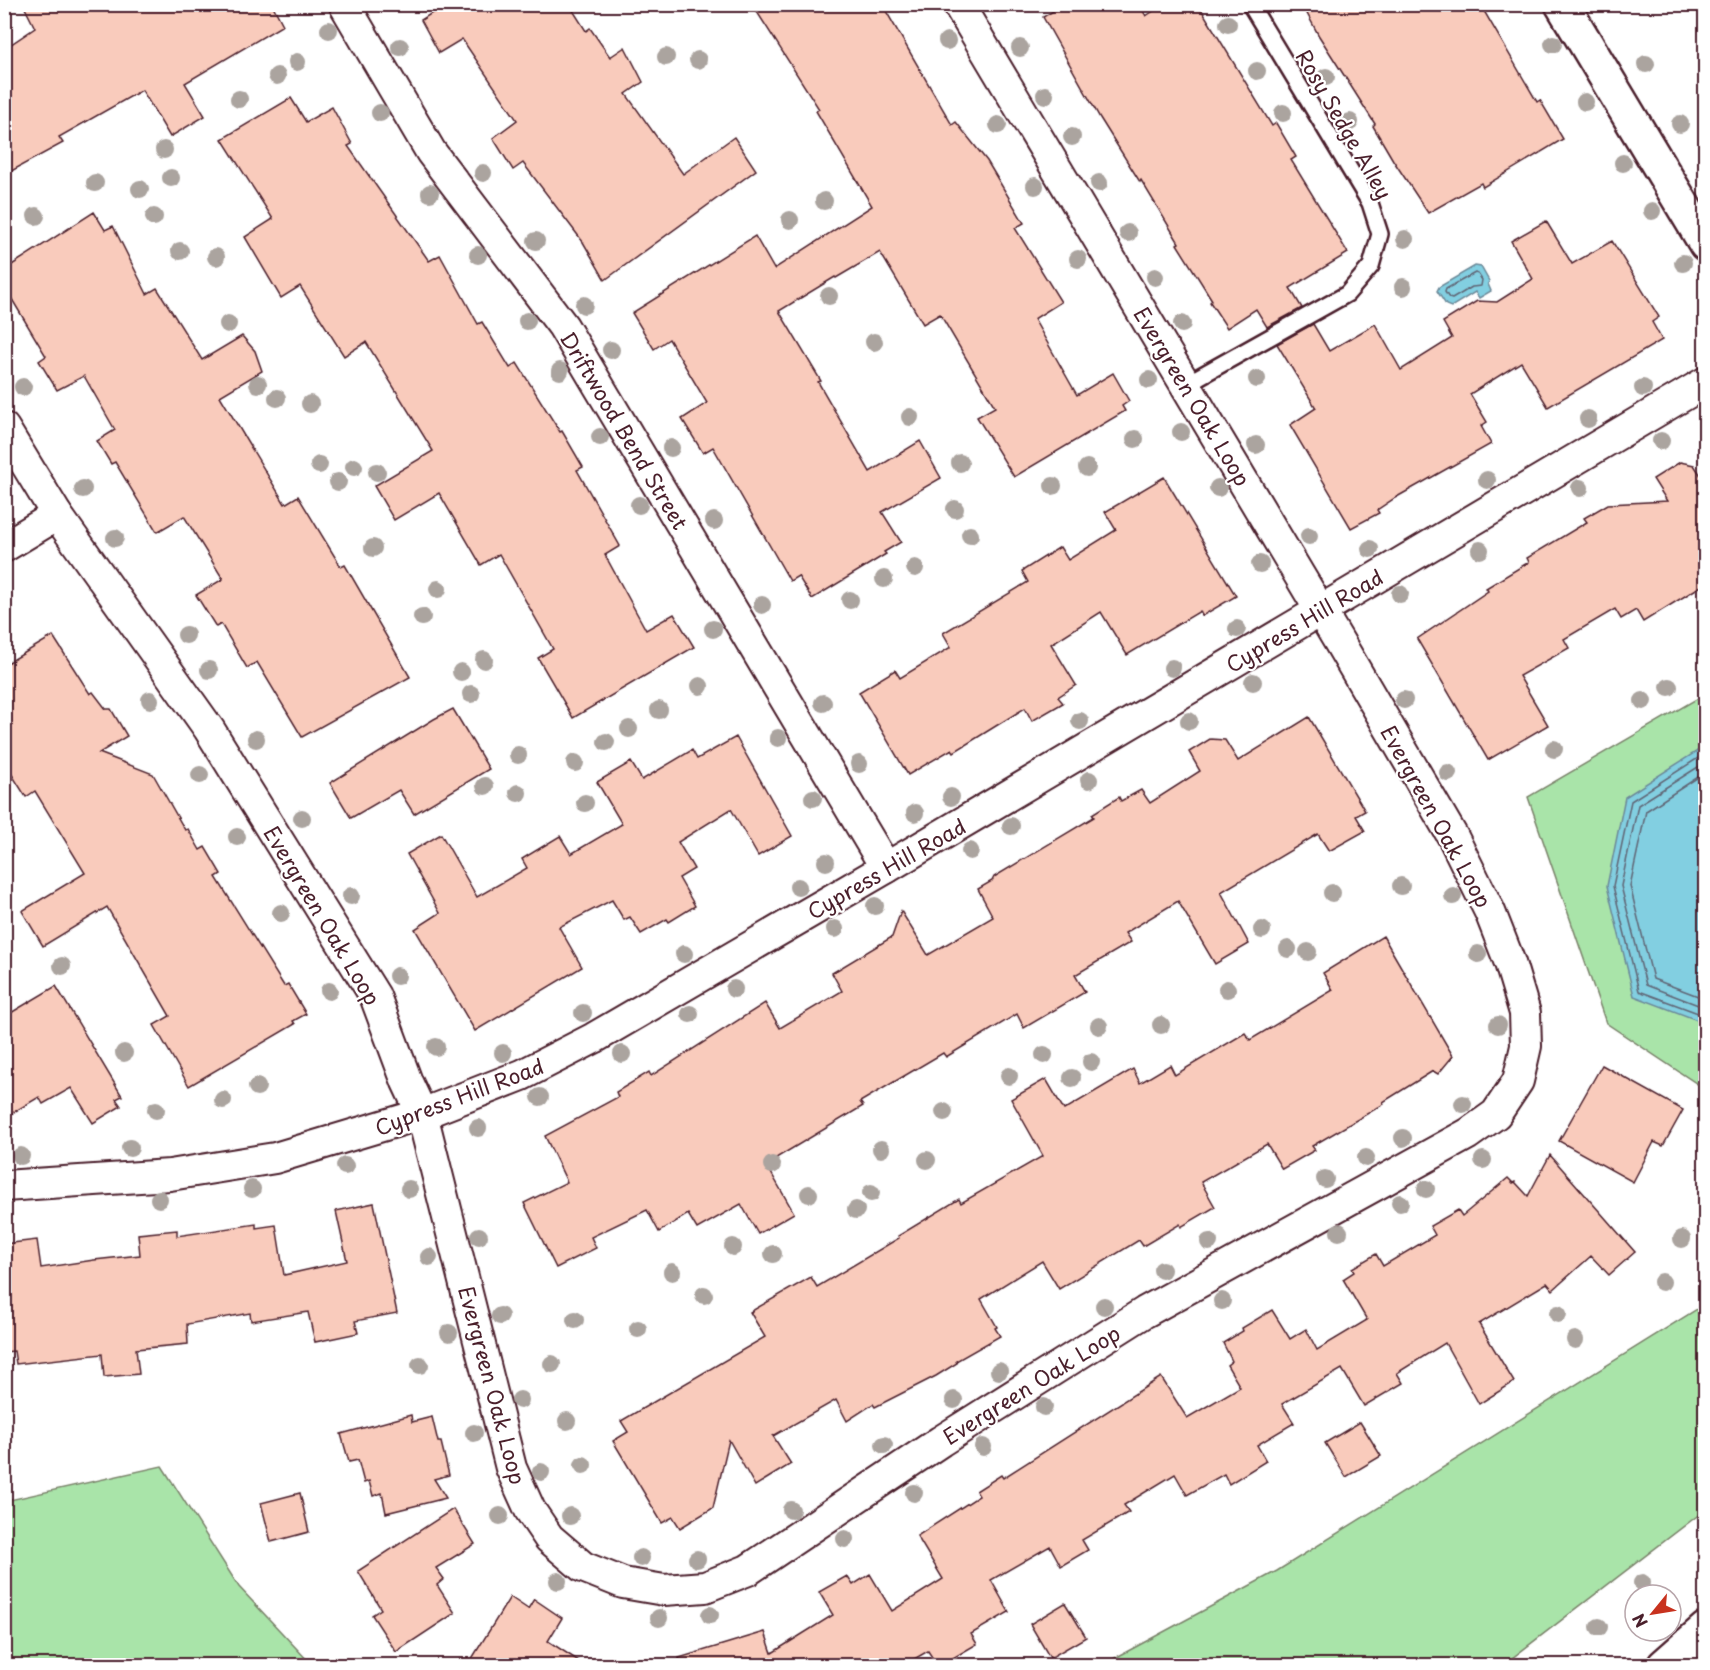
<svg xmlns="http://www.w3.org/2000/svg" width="1710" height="1670" viewBox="0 0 1710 1670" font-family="'Playpen Sans',sans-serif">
  <rect width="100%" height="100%" fill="#fff"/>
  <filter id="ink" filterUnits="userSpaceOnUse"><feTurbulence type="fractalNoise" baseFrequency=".0167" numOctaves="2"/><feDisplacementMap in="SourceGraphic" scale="12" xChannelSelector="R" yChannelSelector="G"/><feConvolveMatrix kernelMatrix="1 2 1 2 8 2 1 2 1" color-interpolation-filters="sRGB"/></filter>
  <g filter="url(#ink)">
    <g fill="#a9e4a9" stroke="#7a826a" stroke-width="1.5">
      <path d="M1705 694V1089L1606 1023 1528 797Z"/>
      <path d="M1705 1304V1510L1503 1665H1102L1277 1571Z"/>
      <path d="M162 1466 239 1587 312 1665H5V1501Z"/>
    </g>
    <g fill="#82cfe1" stroke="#6c8998" stroke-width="1.5">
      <path d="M1475 266 1481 267 1489 281 1488 284 1491 291 1479 298 1475 292 1451 307 1446 305 1437 291 1439 287Z"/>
      <path d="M1705 746V1023L1634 996 1607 886 1625 797Z"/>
    </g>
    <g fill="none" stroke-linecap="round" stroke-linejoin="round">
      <g stroke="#606574" stroke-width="1.5">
        <path d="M1475 273 1478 274 1482 280 1481 286 1472 287 1452 299 1449 298 1445 292 1446 289Z"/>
        <path d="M1706 753 1631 801 1613 886 1639 991 1706 1016"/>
        <path d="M1706 762 1638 805 1621 886 1646 985 1706 1008"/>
        <path d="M1706 772 1646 811 1630 886 1653 979 1706 999"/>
      </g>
    </g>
    <g fill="#f9cbbc" stroke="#4a1f2b" stroke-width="1.5">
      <path d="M23 4H272L283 25 185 83 205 116 170 137 142 90 59 137 63 143 4 175V49L35 28Z"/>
      <path d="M446 4H569L586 31 590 28 610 57 625 47 643 82 626 94 683 174 734 137 756 170 605 280 583 242 523 163 513 170 493 138 517 120 462 39 439 53 421 20Z"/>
      <path d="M752 4H882L952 125 956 122 987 161 1024 223 1015 228 1061 302 1034 319 1077 395 1113 373 1129 401 1122 406 1125 411 1014 477 977 417 995 407 940 314 923 324 880 252 836 278 835 277 779 311 821 381 818 382 870 472 920 441 941 478 882 512 901 542 884 552 886 554 812 599 798 576 790 581 713 447 703 453 682 419 707 403 669 339 654 349 632 313 755 236 774 269 872 206 816 111 819 109Z"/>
      <path d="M1065 4H1139L1146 16 1164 4H1198L1272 126 1276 123 1296 157 1291 160 1348 253 1290 288 1302 308 1267 327 1256 309 1227 328 1210 302 1212 300 1177 244 1179 243 1141 180 1140 182 1100 118 1043 17Z"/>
      <path d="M1302 4H1480L1537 102 1540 100 1563 139 1483 187 1481 183 1428 213 1393 160 1373 126 1375 124 1319 36Z"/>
      <path d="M291 98 306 122 332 107 352 144 348 146 429 261 440 255 478 324 482 322 510 368 517 363 560 432 562 431 583 467 577 470 620 546 605 555 646 630 674 614 694 647 573 718 538 658 553 649 499 554 481 565 439 493 394 520 374 486 433 451 366 342 344 356 300 286 281 298 245 237 273 219 222 139Z"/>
      <path d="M94 212 105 230 113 226 147 294 157 288 202 360 242 336 255 351 262 371 220 396 285 504 298 496 341 567 345 565 410 677 302 737 257 662 247 668 221 624 216 627 196 595 223 579 184 516 157 532 115 462 111 464 97 441 115 430 84 376 57 390 39 361 46 356 4 286V270Z"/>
      <path d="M1546 221 1572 264 1612 241 1659 317 1652 322 1662 340 1548 407 1521 362 1470 394 1487 422 1481 426 1491 444 1395 498 1377 510 1379 513 1351 528 1290 425 1316 408 1277 344 1313 324 1329 351 1375 324 1401 370 1452 338 1443 322 1477 301 1497 302 1533 279 1511 241Z"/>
      <path d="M1680 462 1694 465 1706 483V583L1643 622 1636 610 1621 619 1615 609 1564 639 1569 648 1519 676 1548 725 1488 760 1417 639 1488 591 1486 588 1529 562 1527 558 1587 522 1584 518 1608 504 1667 501 1653 479Z"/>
      <path d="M1164 477 1236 596 1202 616 1200 611 1127 655 1101 612 1051 644 1076 685 1058 697 1063 703 1032 721 1025 708 954 752 952 749 908 775 859 692 895 670 900 678 951 647 943 633 1028 582 1022 571 1060 547 1068 560 1116 530 1105 512Z"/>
      <path d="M53 636 90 694 93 692 106 709H111L127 736 99 753 153 774 185 830 188 829 200 850 205 847 221 874 216 877 284 986 288 984 306 1014 293 1021 295 1024 189 1086 154 1025 170 1016 107 907 43 946 22 911 85 873 35 791 26 797 4 762V665Z"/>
      <path d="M453 709 489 769 414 814 399 790 351 818 330 783 434 719Z"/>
      <path d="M1309 717 1365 811 1356 816 1365 831 1329 851 1318 834 1221 892 1249 944 1215 964 1178 901 1125 933 1131 942 1075 975 1085 992 1024 1028 1017 1014 946 1057 943 1053 860 1102 863 1106 766 1164 794 1213 758 1234 741 1204 697 1229 688 1214 659 1232 647 1210 591 1237 596 1248 556 1268 524 1203 567 1182 545 1136 618 1097 616 1092 649 1072 651 1076 765 1003 780 1028 842 991 832 973 892 937 901 911 928 955 993 917 978 889 992 881 994 877 1094 817 1092 814 1119 797 1121 801 1141 790 1150 803 1200 771 1189 752 1210 739 1225 740 1238 761Z"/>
      <path d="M736 737 792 836 758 856 731 809 678 842 694 869 679 878 695 906 669 922 667 919 641 934 630 917 624 920 612 900 559 927 582 967 475 1031 415 929 440 913 407 854 441 834 477 897 527 868 522 859 560 836 571 854 622 824 597 782 631 762 642 780 692 750 697 759Z"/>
      <path d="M1383 936 1453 1056 1438 1074 1433 1071 1383 1102 1384 1104 1312 1146 1315 1150 1282 1169 1267 1144 1201 1182 1215 1207 1181 1227 1180 1224 1143 1246 1139 1240 1059 1289 1042 1261 981 1299 997 1327 995 1328 1000 1336 956 1361 957 1363 936 1376 875 1407 873 1404 847 1421 836 1400 773 1436 791 1464 755 1486 729 1440 713 1508 680 1528 673 1517 662 1523 613 1441 628 1432 621 1421 765 1337 750 1312 811 1277 817 1287 899 1238 898 1236 959 1199 961 1203 1043 1156 1011 1099 1046 1079 1064 1110 1133 1069 1140 1083 1170 1065 1175 1075 1245 1033 1250 1040 1333 990 1323 973Z"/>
      <path d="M56 986 122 1096 116 1099 121 1106 93 1123 71 1088 43 1104 39 1097 4 1118V1017Z"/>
      <path d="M1602 1065 1683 1110 1663 1146 1654 1142 1633 1182 1559 1141Z"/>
      <path d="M1550 1155 1635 1252 1609 1275 1591 1256 1553 1290 1547 1283 1479 1324 1514 1382 1479 1404 1445 1343 1397 1373 1403 1383 1364 1406 1342 1369 1282 1404 1294 1423 1257 1445 1266 1461 1229 1484 1224 1474 1187 1495 1175 1474 1124 1505 1129 1512 1082 1540 1088 1550 1061 1566 1050 1546 991 1580 1009 1612 971 1634 977 1644 941 1665H937L928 1651 904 1665H680L679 1658 765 1632 772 1653 833 1615 819 1592 847 1576 853 1585 870 1574 892 1611 943 1579 917 1536 979 1496 976 1491 1001 1475 1003 1478 1161 1377 1187 1418 1240 1387 1227 1365 1232 1361 1223 1343 1243 1331 1242 1328 1272 1310 1290 1339 1306 1329 1317 1350 1367 1320 1343 1279 1354 1272 1352 1268 1376 1254 1383 1266 1435 1235 1430 1226 1458 1210 1462 1216 1508 1178 1513 1183 1515 1182 1528 1196Z"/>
      <path d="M374 1203 397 1313 355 1321 358 1333 315 1342 308 1312 251 1321 250 1313 187 1324 188 1344 136 1349 139 1374 104 1377 102 1354 16 1364 14 1351 4 1352V1244L37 1240 41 1268 94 1260 140 1255 138 1234 177 1230V1236L256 1224V1228L276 1225 284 1275 347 1261 336 1211Z"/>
      <path d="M411 1415 412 1422 432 1417 438 1442H441L449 1475 434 1479 446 1498 386 1513 382 1493 373 1496 369 1481 364 1483 358 1460 349 1462 341 1434Z"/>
      <path d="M1360 1422 1381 1456 1346 1477 1325 1443Z"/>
      <path d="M300 1493 309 1532 271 1542 261 1503Z"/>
      <path d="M453 1509 475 1544 436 1568 444 1579 437 1585 455 1613 396 1652 372 1615 381 1609 358 1571Z"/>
      <path d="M510 1597 528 1609 534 1599 562 1618 548 1641 585 1665H468Z"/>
      <path d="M1065 1603 1086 1637 1050 1658 1030 1624Z"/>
    </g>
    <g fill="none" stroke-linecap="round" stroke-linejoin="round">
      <defs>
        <path id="service" d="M1186 384 1347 294 1371 266 1380 234 1370 203 1250 4"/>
        <g id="minor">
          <path d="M344 4 431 152 563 326 886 868"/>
          <path d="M4 428 57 515 209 729 375 996 407 1082 422 1114 511 1468 530 1510 549 1538 583 1567 623 1583 664 1590 705 1587 748 1570 941 1441 1145 1312 1468 1134 1496 1114 1518 1081 1526 1046 1525 1013 1510 963 1490 912 1453 837 1338 640 958 4"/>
          <path d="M4 547 57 515"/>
          <path d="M4 1186 170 1175 275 1158 422 1114 522 1075 594 1038 886 868 1706 382"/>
        </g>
        <g id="tertiary">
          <path d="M1562 4 1706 244"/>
          <path d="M1664 1666 1706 1629"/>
        </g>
      </defs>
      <use href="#service" stroke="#4a1f2b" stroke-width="20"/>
      <use href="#minor" stroke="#4a1f2b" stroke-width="34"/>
      <use href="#tertiary" stroke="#4a1f2b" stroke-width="38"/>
      <use href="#service" stroke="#fff" stroke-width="15"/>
      <use href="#minor" stroke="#fff" stroke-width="30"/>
      <use href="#tertiary" stroke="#fff" stroke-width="33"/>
    </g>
    <g fill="#aba49f">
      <circle cx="1228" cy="24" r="9"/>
      <circle cx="329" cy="30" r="9"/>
      <circle cx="947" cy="41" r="9"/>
      <circle cx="1553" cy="44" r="9"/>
      <circle cx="400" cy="47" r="9"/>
      <circle cx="1020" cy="48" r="9"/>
      <circle cx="666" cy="57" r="9"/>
      <circle cx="698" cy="60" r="9"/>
      <circle cx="297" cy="62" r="9"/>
      <circle cx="1646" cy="64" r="9"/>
      <circle cx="1257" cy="71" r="9"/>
      <circle cx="277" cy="76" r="9"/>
      <circle cx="1326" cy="77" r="9"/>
      <circle cx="1045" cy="95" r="9"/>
      <circle cx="239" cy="99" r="9"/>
      <circle cx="1585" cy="102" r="9"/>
      <circle cx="380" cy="113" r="9"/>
      <circle cx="1283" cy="113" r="9"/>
      <circle cx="1350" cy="122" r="9"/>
      <circle cx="1680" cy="124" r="9"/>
      <circle cx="998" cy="125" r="9"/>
      <circle cx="1072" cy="137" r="9"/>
      <circle cx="164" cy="150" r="9"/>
      <circle cx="1623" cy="163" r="9"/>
      <circle cx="483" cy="173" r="9"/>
      <circle cx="171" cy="178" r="9"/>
      <circle cx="95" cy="183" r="9"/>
      <circle cx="1099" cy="183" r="9"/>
      <circle cx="1035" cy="186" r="9"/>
      <circle cx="140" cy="189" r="9"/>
      <circle cx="430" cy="193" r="9"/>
      <circle cx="824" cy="201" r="9"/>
      <circle cx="1652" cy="211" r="9"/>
      <circle cx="36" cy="216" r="9"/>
      <circle cx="154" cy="217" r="9"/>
      <circle cx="790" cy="220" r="9"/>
      <circle cx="1128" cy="233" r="9"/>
      <circle cx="1405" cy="239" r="9"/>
      <circle cx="536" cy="241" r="9"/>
      <circle cx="180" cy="251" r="9"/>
      <circle cx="478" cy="255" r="9"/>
      <circle cx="216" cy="257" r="9"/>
      <circle cx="1078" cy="259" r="9"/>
      <circle cx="1683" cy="263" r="9"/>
      <circle cx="1155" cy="277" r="9"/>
      <circle cx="1403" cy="287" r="9"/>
      <circle cx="829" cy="296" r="9"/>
      <circle cx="584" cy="305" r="9"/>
      <circle cx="527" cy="321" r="9"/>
      <circle cx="228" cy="324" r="9"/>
      <circle cx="1182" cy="324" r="9"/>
      <circle cx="874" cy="342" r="9"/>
      <circle cx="611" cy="350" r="9"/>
      <circle cx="560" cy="371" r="9"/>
      <circle cx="1257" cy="379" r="9"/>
      <circle cx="1149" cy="380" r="9"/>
      <circle cx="258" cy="384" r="9"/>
      <circle cx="23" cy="387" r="9"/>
      <circle cx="1643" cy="388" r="9"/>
      <circle cx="277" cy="398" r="9"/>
      <circle cx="310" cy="404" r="9"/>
      <circle cx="910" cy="417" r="9"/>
      <circle cx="1588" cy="419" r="9"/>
      <circle cx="1181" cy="432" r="9"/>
      <circle cx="600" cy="437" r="9"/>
      <circle cx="1135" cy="439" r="9"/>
      <circle cx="1661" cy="441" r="9"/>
      <circle cx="1256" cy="445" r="9"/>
      <circle cx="671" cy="448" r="9"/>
      <circle cx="960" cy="463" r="9"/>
      <circle cx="319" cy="465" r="9"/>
      <circle cx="354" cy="467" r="9"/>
      <circle cx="1087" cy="468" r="9"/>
      <circle cx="377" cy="472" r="9"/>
      <circle cx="1487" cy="480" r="9"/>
      <circle cx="338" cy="482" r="9"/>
      <circle cx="1053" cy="486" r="9"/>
      <circle cx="1218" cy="488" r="9"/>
      <circle cx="1580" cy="488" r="9"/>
      <circle cx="83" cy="489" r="9"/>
      <circle cx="639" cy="505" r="9"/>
      <circle cx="955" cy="509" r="9"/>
      <circle cx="714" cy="521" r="9"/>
      <circle cx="970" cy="535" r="9"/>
      <circle cx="1309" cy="536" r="9"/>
      <circle cx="115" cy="538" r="9"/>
      <circle cx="373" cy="548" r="9"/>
      <circle cx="1370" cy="549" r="9"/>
      <circle cx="1480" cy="550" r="9"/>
      <circle cx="1260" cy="564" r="9"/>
      <circle cx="915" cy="568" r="9"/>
      <circle cx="884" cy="579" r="9"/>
      <circle cx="438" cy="589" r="9"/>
      <circle cx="1400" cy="594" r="9"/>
      <circle cx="850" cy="600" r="9"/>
      <circle cx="762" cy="605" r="9"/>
      <circle cx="422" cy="617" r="9"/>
      <circle cx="713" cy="629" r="9"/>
      <circle cx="1237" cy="629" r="9"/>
      <circle cx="186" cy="635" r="9"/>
      <circle cx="484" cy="660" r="9"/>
      <circle cx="1172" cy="668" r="9"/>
      <circle cx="209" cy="670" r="9"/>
      <circle cx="461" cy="672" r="9"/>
      <circle cx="1253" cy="682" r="9"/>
      <circle cx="700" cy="686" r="9"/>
      <circle cx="1669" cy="687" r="9"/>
      <circle cx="471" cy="694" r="9"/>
      <circle cx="150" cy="700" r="9"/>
      <circle cx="1404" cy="700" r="9"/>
      <circle cx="1643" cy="701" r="9"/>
      <circle cx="823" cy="703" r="9"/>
      <circle cx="659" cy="710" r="9"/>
      <circle cx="1080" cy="721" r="9"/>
      <circle cx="1189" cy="721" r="9"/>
      <circle cx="629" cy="729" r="9"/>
      <circle cx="778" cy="738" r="9"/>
      <circle cx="256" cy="739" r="9"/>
      <circle cx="606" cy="742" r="9"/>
      <circle cx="1554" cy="749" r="9"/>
      <circle cx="518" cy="755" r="9"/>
      <circle cx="575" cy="763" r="9"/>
      <circle cx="859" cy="764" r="9"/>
      <circle cx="1448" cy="773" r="9"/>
      <circle cx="200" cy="775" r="9"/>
      <circle cx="1089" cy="780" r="9"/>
      <circle cx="485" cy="786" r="9"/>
      <circle cx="518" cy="793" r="9"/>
      <circle cx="951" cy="797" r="9"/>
      <circle cx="813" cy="798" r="9"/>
      <circle cx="585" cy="803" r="9"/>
      <circle cx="915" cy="813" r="9"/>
      <circle cx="302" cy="818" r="9"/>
      <circle cx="1011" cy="826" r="9"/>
      <circle cx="237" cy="837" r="9"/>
      <circle cx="970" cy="851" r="9"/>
      <circle cx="826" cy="862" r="9"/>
      <circle cx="1401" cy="886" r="9"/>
      <circle cx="798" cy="887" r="9"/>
      <circle cx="1332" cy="893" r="9"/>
      <circle cx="351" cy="896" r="9"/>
      <circle cx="1453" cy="896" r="9"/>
      <circle cx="875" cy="906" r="9"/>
      <circle cx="281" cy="913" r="9"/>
      <circle cx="835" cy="929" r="9"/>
      <circle cx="1262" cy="930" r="9"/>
      <circle cx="1288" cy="949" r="9"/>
      <circle cx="1308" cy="952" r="9"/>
      <circle cx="684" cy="954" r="9"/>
      <circle cx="1478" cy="954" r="9"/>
      <circle cx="62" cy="966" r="9"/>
      <circle cx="397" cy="976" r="9"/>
      <circle cx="734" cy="989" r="9"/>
      <circle cx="1227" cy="989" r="9"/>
      <circle cx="329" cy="991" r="9"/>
      <circle cx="583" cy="1013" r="9"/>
      <circle cx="690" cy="1014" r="9"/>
      <circle cx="1161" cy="1025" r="9"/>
      <circle cx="1498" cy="1025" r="9"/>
      <circle cx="1099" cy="1026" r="9"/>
      <circle cx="436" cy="1047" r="9"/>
      <circle cx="124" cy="1053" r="9"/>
      <circle cx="503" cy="1053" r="9"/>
      <circle cx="622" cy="1054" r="9"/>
      <circle cx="1044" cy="1055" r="9"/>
      <circle cx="1091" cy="1062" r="9"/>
      <circle cx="1009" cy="1076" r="9"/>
      <circle cx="1072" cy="1078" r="9"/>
      <circle cx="257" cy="1087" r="9"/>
      <circle cx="540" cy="1097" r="9"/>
      <circle cx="223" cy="1100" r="9"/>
      <circle cx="1463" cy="1104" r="9"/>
      <circle cx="156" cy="1110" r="9"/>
      <circle cx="944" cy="1112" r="9"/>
      <circle cx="478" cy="1128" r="9"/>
      <circle cx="1403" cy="1138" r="9"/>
      <circle cx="130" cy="1148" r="9"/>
      <circle cx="881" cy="1149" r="9"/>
      <circle cx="21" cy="1156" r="9"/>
      <circle cx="1366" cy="1158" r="9"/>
      <circle cx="927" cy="1160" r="9"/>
      <circle cx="1483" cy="1160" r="9"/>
      <circle cx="772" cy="1165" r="9"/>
      <circle cx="345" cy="1166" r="9"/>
      <circle cx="1325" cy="1179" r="9"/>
      <circle cx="252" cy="1189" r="9"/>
      <circle cx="409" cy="1189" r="9"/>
      <circle cx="1426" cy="1189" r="9"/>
      <circle cx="871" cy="1193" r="9"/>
      <circle cx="809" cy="1194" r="9"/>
      <circle cx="159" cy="1199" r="9"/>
      <circle cx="1400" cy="1203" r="9"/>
      <circle cx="856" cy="1210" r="9"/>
      <circle cx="1339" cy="1232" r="9"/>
      <circle cx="479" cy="1236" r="9"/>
      <circle cx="1682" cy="1239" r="9"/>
      <circle cx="1209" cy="1242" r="9"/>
      <circle cx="733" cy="1247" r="9"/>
      <circle cx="773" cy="1254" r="9"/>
      <circle cx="429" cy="1257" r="9"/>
      <circle cx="1162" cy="1270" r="9"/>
      <circle cx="672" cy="1272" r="9"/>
      <circle cx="1662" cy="1282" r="9"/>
      <circle cx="704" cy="1295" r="9"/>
      <circle cx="1222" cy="1301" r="9"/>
      <circle cx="1104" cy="1306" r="9"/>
      <circle cx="1558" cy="1314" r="9"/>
      <circle cx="500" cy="1316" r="9"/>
      <circle cx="575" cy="1320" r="9"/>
      <circle cx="638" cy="1329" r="9"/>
      <circle cx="449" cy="1333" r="9"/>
      <circle cx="1575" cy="1340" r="9"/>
      <circle cx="552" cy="1364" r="9"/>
      <circle cx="420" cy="1365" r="9"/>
      <circle cx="999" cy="1371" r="9"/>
      <circle cx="520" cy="1400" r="9"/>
      <circle cx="954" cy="1400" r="9"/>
      <circle cx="1044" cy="1407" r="9"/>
      <circle cx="567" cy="1421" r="9"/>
      <circle cx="474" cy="1433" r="9"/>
      <circle cx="884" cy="1445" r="9"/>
      <circle cx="983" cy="1447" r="9"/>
      <circle cx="583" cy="1465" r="9"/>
      <circle cx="541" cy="1472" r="9"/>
      <circle cx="914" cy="1493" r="9"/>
      <circle cx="791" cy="1510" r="9"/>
      <circle cx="500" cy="1516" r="9"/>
      <circle cx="570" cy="1516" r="9"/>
      <circle cx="845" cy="1539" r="9"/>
      <circle cx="641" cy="1558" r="9"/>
      <circle cx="697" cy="1559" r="9"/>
      <circle cx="558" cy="1581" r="9"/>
      <circle cx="1642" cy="1583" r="9"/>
      <circle cx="710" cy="1615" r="9"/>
      <circle cx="659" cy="1618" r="9"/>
      <circle cx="1599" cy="1627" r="9"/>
    </g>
  </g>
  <g text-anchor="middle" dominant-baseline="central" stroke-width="4.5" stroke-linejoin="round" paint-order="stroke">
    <g font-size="21" fill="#4a1f2b" stroke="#fff">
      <text transform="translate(1345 124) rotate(60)">Rosy Sedge Alley</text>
      <text transform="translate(1193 396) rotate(59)">Evergreen Oak Loop</text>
      <text transform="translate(625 430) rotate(59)">Driftwood Bend Street</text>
      <text transform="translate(1304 620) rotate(-31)">Cypress Hill Road</text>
      <text transform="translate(1437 816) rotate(61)">Evergreen Oak Loop</text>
      <text transform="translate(886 868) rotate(-30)">Cypress Hill Road</text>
      <text transform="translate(323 915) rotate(59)">Evergreen Oak Loop</text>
      <text transform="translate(459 1096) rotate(-21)">Cypress Hill Road</text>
      <text transform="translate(1031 1384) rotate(-32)">Evergreen Oak Loop</text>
      <text transform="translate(493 1385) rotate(75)">Evergreen Oak Loop</text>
    </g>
  </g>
  <rect width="1710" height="1670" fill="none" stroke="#fff" stroke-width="24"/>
  <rect x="12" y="12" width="1686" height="1646" fill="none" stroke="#4a1f2b" stroke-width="2" filter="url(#ink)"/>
  <g transform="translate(1653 1613) rotate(240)"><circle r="28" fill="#ffffff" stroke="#b7a5aa" stroke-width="1.5"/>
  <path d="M0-4.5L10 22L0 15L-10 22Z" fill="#c8321e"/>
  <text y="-9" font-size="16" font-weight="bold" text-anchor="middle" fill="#4a1f2b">N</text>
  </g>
</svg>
